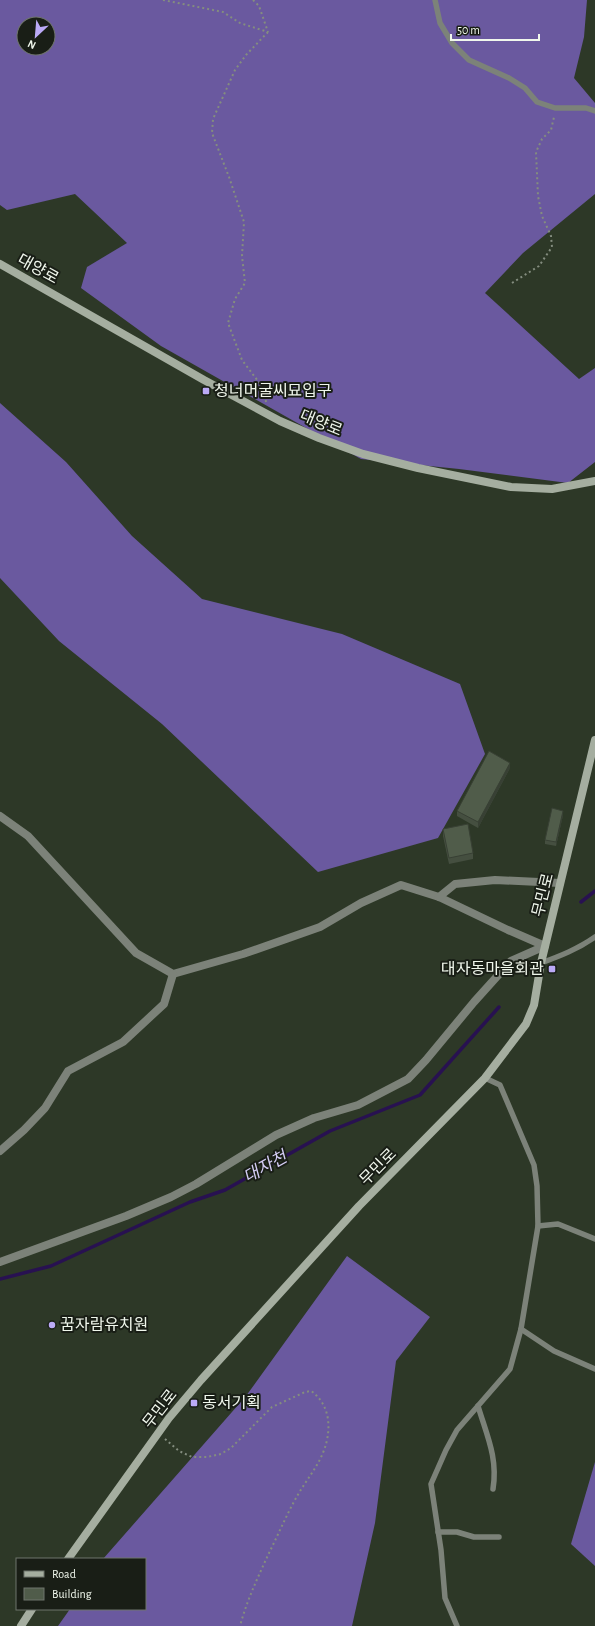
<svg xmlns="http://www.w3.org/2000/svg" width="595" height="1626" viewBox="0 0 595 1626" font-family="'Alegreya Sans','Noto Sans KR',sans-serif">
  <rect width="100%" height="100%" fill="#2d3827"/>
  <g fill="#6a599f" fill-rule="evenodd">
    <path d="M0 0H587L584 37 574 78 595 103V194L523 253 485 293 579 379 595 368V462L568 483 459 469 361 459 161 346 81 288 87 267 127 243 75 194 7 210 0 205ZM24 24H48V48H24Z"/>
    <path d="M0 403 66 462 132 536 202 599 342 634 460 684 485 754 438 838 318 872 162 724 59 641 0 578Z"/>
    <path d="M347 1256 430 1317 396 1361 375 1523 352 1626H58L70 1609H145V1559H103L246 1396Z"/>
    <path d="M595 1462V1566L571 1544Z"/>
  </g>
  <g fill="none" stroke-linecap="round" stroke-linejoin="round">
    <g stroke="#281151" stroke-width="3.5">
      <path d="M581 902 595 891"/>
      <path d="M0 1279 51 1266 190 1202 225 1190 330 1131 420 1095 499 1007"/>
    </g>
    <g stroke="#848d7f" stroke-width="2" stroke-dasharray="2 3" stroke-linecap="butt">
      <path d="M163 0 223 12 240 23 268 32"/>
      <path d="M253 0 259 6 268 32"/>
      <path d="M512 283 539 266 552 247 551 236 542 216 538 196 536 152 542 139 551 130 554 117"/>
      <path d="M266 402 264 389 242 360 228 323 235 299 245 283 242 256 244 222 229 177 212 133 213 119 235 70 246 55 268 32"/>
      <path d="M165 1439 179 1451 192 1457H207L221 1454 231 1448 272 1407 305 1392 311 1391C327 1402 331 1421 327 1440 322 1463 307 1478 296 1498 286 1516 278 1535 269 1553 258 1577 247 1600 240 1626"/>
    </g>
    <g stroke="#7c8279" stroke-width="5.5">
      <path d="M435 0 440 23 452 43 469 60 509 78 525 88 537 102 555 108H586L595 111"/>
      <path d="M541 963C560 956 578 949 595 937"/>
      <path d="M538 1226 558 1224 595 1239"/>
      <path d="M521 1329 554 1351 595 1369"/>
      <path d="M478 1406C487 1436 498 1458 493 1489"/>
      <path d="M438 1532H457L474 1537H499"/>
      <path d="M457 1626 445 1598 441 1550 431 1484 446 1450 457 1430 510 1369 521 1329 538 1226 537 1186 534 1165 500 1085 485 1078"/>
    </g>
    <g stroke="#7c8279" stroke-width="8">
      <path d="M0 816 28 836 136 953 173 974 243 954 320 927 361 903 401 885 439 897 508 930 545 946"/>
      <path d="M439 897 455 884 495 880 560 883"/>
      <path d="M0 1151 24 1130 45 1108 68 1071 123 1042 164 1004 173 974"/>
      <path d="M0 1262 126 1216 171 1197 196 1184 276 1135 314 1118 358 1105 408 1079 426 1060 474 1002 511 961 545 946"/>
    </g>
    <g stroke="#a5aea0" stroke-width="8">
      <path d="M0 264 204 380 280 421 319 438 363 454 418 468 511 487 552 489 595 481"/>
      <path d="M68 1559 169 1418 201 1380 359 1206 485 1078 526 1024 534 1005 541 963 595 740"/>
      <path d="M21 1626 32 1609"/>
    </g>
  </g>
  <g fill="#454f40">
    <path d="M510 768 478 828 457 816V811Z"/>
    <path d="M563 815 556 846 545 844V840Z"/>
    <path d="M443 829 473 853V859L449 864 443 836Z"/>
  </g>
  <g fill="#384034">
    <path d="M510 763V768L478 828V822Z"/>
    <path d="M563 811V815L556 846V842Z"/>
  </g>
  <g fill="#505c4a" stroke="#384034">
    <path d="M489 751 510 763 478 822 457 811Z"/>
    <path d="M552 808 563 811 556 842 545 840Z"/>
    <path d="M468 824 473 853 449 858 443 829Z"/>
  </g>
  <g fill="#bbaaf6" stroke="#191e16" stroke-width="1.5">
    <rect x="202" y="387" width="8" height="8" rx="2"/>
    <rect x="548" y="965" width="8" height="8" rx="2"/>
    <circle cx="52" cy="1325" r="4"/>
    <rect x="190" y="1399" width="8" height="8" rx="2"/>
  </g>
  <g text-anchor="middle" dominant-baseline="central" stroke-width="4" stroke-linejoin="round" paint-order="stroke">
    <g font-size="16" fill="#f0f7ec" stroke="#191e16">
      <text transform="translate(38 269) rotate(29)">대양로</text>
      <text transform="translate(321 423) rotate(22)">대양로</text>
      <text transform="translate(543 895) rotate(-76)">무민로</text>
      <text transform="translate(378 1167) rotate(-45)">무민로</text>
      <text transform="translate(160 1409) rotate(-52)">무민로</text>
    </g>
    <g font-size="16" fill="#f0f7ec" stroke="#191e16" text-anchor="start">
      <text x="214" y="391">청너머굴씨묘입구</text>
      <text x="544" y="969" text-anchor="end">대자동마을회관</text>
      <text x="60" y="1325">꿈자람유치원</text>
      <text x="202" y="1403">동서기획</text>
    </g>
    <g font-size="17" font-style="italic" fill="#d3ccf4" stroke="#191e16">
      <text transform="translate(265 1167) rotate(-29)">대자천</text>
    </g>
  </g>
  <rect x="16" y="1558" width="130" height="52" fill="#191e16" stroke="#6f756c"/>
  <rect x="24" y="1571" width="20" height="6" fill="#a5aea0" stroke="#6f756c"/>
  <text x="52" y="1578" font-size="12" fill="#f0f7ec">Road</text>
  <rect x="24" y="1588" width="20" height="12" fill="#505c4a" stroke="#6f756c"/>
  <text x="52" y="1598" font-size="12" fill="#f0f7ec">Building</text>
  <g transform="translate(36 36) rotate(206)"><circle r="19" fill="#191e16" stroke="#6f756c"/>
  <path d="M0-3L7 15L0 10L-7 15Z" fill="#bbaaf6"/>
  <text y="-6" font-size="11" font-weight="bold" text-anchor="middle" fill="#f0f7ec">N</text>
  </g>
  <path d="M451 34v6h88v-6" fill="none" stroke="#f0f7ec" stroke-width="2"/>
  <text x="457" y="34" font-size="12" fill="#f0f7ec" stroke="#191e16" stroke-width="3" paint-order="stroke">50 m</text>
</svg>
